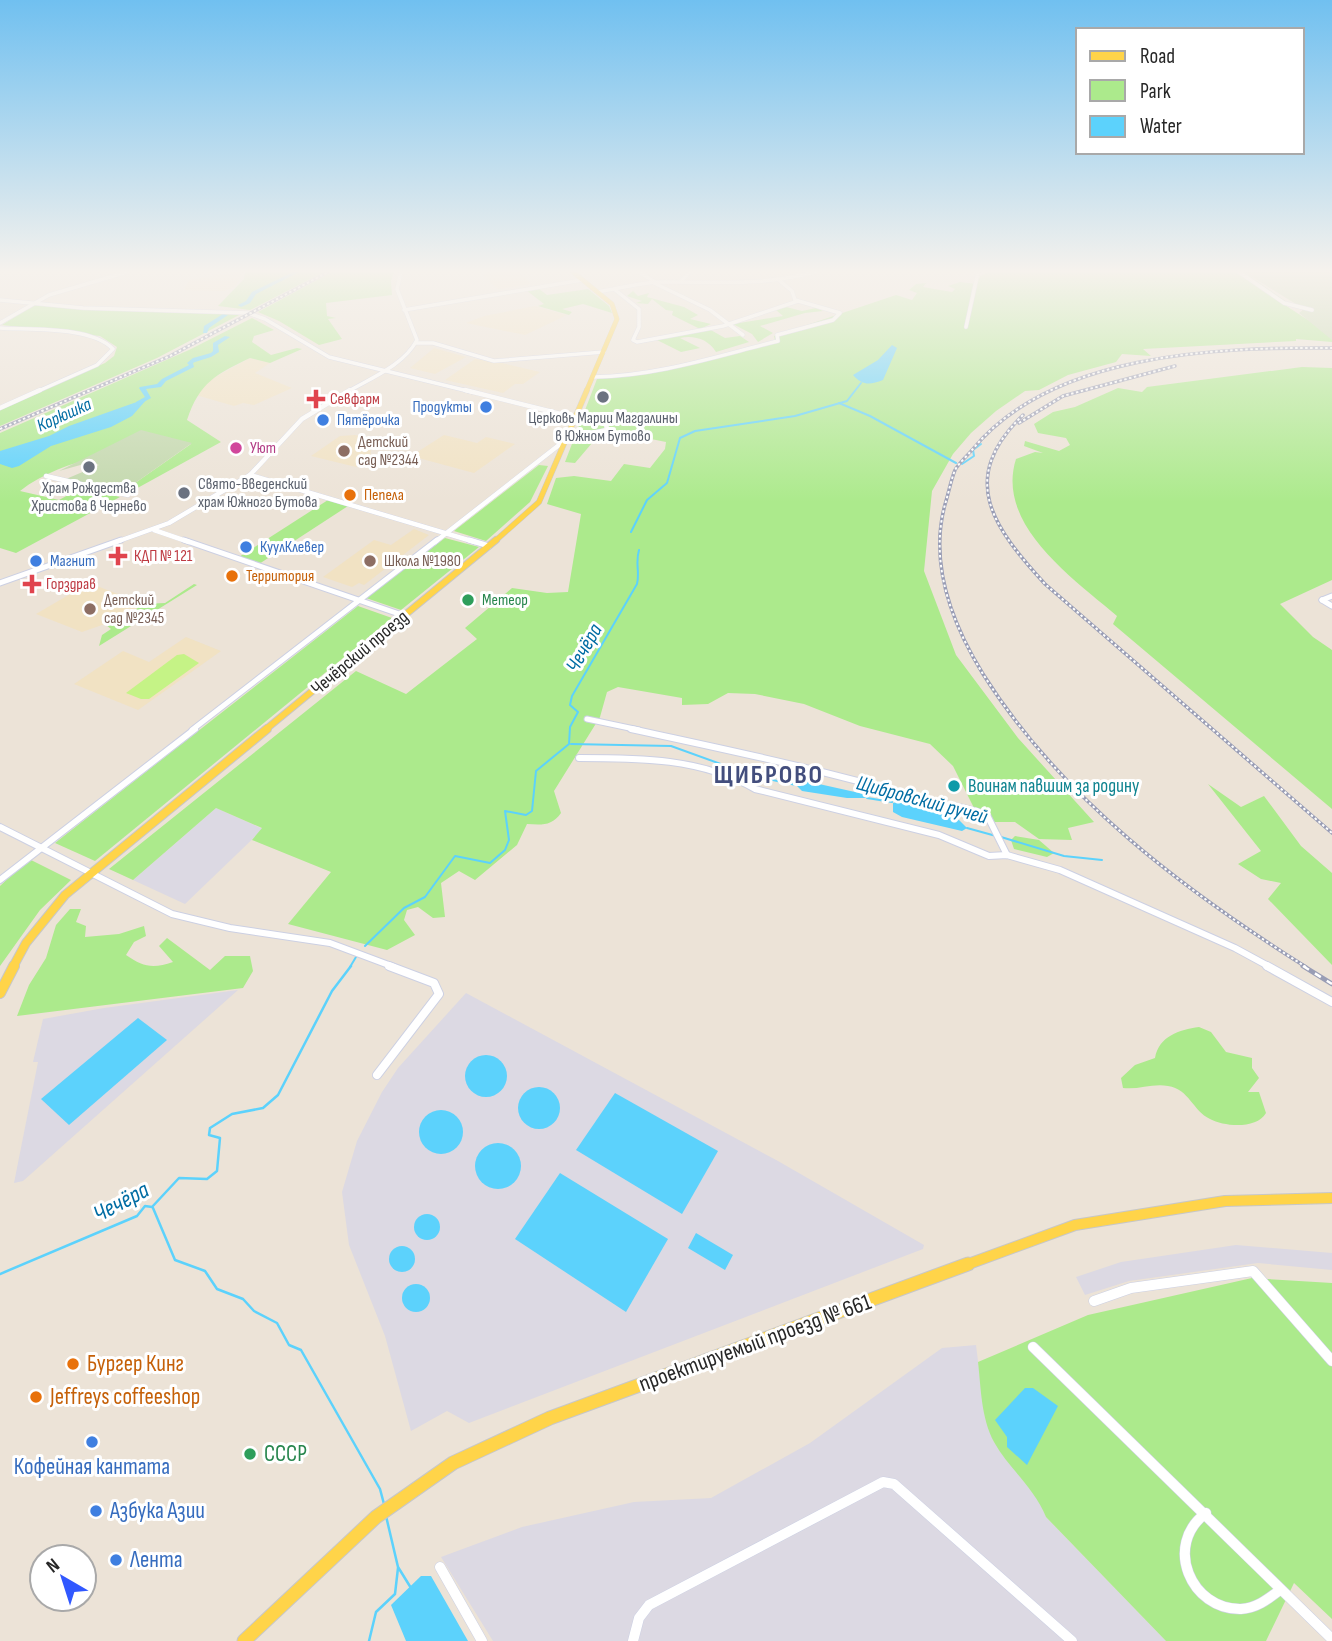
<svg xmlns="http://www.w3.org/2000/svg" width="1332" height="1641" viewBox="0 0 1332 1641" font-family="'Sofia Sans Condensed',sans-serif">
  <rect width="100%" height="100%" fill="#ece3d7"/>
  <g fill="#dcd9e3">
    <path d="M216 808 263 829 185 904 133 880Z"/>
    <path d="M238 990 23 1181 14 1183 38 1062H33L43 1019 104 1008Z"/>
    <path d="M466 993 778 1161 924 1245 923 1249 469 1423 447 1411 411 1431 385 1336 349 1245 342 1192 357 1141 382 1092 398 1068Z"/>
    <path d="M1236 1245 1332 1253V1270L1258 1263 1129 1281 1085 1295 1076 1277 1121 1262Z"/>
    <path d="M976 1345 985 1417 994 1442 1037 1495 1046 1517 1166 1641H493L441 1557 522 1527 634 1502 711 1498 810 1443 942 1348Z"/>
  </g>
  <g fill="#f1e2c3">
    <path d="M237 272 242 274 241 278 233 288 224 291 184 290 189 280Z"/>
    <path d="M495 272H518L531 284 498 289 482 274Z"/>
    <path d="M535 306 567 315 525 335 466 323 484 316Z"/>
    <path d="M434 348 466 357 435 374 410 368Z"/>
    <path d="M250 358 270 363 255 373 292 388 254 405 243 403 234 406 196 395 206 382Z"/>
    <path d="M475 359 502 363 540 372 523 384H515L503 393 445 380Z"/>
    <path d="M355 435 370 439 371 457 356 467 311 456 340 436Z"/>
    <path d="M444 435 477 443 486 437 515 444 474 473 411 456Z"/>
    <path d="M414 529 429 535 364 585 359 583 352 587 323 577 374 540 391 545Z"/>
    <path d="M89 583 144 604 113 624H105L82 632 36 614Z"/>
    <path d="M186 637 221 651 138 710 74 684 123 651 149 662Z"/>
  </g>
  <g fill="#acea8c">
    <path d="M245 272H324L250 310 218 306 244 279Z"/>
    <path d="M332 272H394L391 281 392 295 326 303 327 316 336 318 328 319 342 339 319 345 279 321 258 312Z"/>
    <path d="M989 272H1244L1291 305 1278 297 1274 298 1308 320 1332 323V342L1296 339V341L1143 349 1151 356 1122 354 1116 362 1068 375 1039 390 1025 391 996 411 971 433 953 454 932 491 924 571 956 655 1018 738 1094 822 1068 828 1072 840 1039 839 1015 822H981L953 766 930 744 860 726 804 704 755 694 728 693 708 704 682 705V698L618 687 607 692 600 717 554 791 561 813C552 826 542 825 527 824L517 845 475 880 459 871 441 883 445 917 433 918 418 907 407 910 404 920 415 935 387 950 288 924 331 872 252 840 262 828 216 808 133 880 109 869 356 671 406 694 477 639 465 628 512 588 547 593 568 592 581 514 547 504 556 478 574 476 611 481 624 464 650 468 665 449 666 442 616 432 598 436 575 463 565 462 597 379C655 372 717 357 775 340L774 336 896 295 912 300 917 293 909 290 916 284 926 283 923 287 952 292 955 289 948 286 960 282 977 284 980 276Z"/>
    <path d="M538 288 547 295 588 289 609 306 612 313 583 304 562 309 572 312 569 315 538 306 544 304 526 290Z"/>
    <path d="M633 291 638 296 649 293 647 297 684 307 698 315 690 319 711 324 700 329 672 315 673 311 666 310 652 299 648 304 636 303 642 301 627 296Z"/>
    <path d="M34 305 241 314 157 358 0 426V410L105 363 114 356 117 347 100 336 2 325Z"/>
    <path d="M786 307 802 311 816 308 823 311 805 313 760 326 773 333 758 342 752 334 733 324 783 316 776 310Z"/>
    <path d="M252 318 274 330 254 336 252 342 271 355 297 348 302 349 270 363 250 358C215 375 200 382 187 420L221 442 123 496 118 495 191 444C132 451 66 455 20 491L59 500 81 488 120 497 16 553 0 548V433L189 350Z"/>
    <path d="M709 329 725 338 740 336 749 342 716 352C708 339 694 335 680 338L700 348 681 352 657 340Z"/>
    <path d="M1302 367 1332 368V580L1280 604 1313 637 1332 650V809L1113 624 1117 616C1074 579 995 525 1016 459L1035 452 1043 453 1024 446 1025 441 1059 451 1070 445 1066 438 1038 433 1034 424 1053 412 1075 407 1118 388 1142 392 1147 387Z"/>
    <path d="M539 465 548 466 530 502 486 541 454 531Z"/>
    <path d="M328 500 348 506 259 564 239 557Z"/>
    <path d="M445 538 479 547 401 610 366 598Z"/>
    <path d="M194 584 197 585 99 646 102 635 111 629 105 624H113L144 604 165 603Z"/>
    <path d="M358 606 392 618 95 861 55 843Z"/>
    <path d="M1208 784 1241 807 1264 796 1301 846 1332 873V965L1268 899 1281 883 1261 879 1238 864 1261 851Z"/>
    <path d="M1015 836 1039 840 1054 853 1047 857 1014 849 1011 840Z"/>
    <path d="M29 859 71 880 40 910 0 966V886Z"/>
    <path d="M70 909H81L76 922 86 926 85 937 119 934 144 926 146 936 134 942 126 955C143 967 153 969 173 962L159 946 167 938 210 970 225 956H250L253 971 243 988 17 1016 29 985 46 958 56 925Z"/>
    <path d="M1199 1027 1211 1032 1226 1052 1252 1058V1068L1259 1078 1248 1092H1259L1266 1113C1257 1129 1225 1127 1210 1119 1193 1111 1189 1089 1168 1086 1153 1083 1138 1090 1123 1088L1121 1078 1135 1065 1155 1058C1159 1036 1179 1030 1199 1027Z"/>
    <path d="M1252 1278 1332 1283V1619L1294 1583 1266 1641H1166L1046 1517C1034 1487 1009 1469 994 1442 981 1418 981 1388 978 1362L1088 1315Z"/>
  </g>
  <g fill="#c2d8ac">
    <path d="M1244 272H1332V340L1299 313 1304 309Z"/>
    <path d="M141 430 192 443 118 495 59 482 99 465 91 462 59 471Z"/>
  </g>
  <path fill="#c5f386" d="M184 654 199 663 149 699H141L126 693 177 655Z"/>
  <g fill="#5cd2fc">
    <path d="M892 345 897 348 883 380C870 385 863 386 853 375L878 360Z"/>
    <path d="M148 398 132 416 111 427 51 446 19 466 12 468 0 464V451L49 436 69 426Z"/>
    <path d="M801 780 864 794 868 798H847L802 791 796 785Z"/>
    <path d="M908 798 957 818 967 828 962 831 902 817 893 812V803Z"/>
    <path d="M138 1018 167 1040 69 1125 41 1099Z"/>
    <circle cx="486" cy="1076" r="21"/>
    <circle cx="539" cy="1108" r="21"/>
    <path d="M615 1093 718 1151 682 1214 576 1150Z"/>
    <circle cx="441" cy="1132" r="22"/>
    <circle cx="498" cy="1166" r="23"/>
    <path d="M560 1173 668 1239 626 1312 515 1239Z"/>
    <circle cx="427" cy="1227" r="13"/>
    <path d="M696 1233 733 1255 725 1270 688 1248Z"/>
    <circle cx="402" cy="1259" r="13"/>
    <circle cx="416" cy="1298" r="14"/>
    <path d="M1025 1388H1033L1058 1406 1027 1465 1007 1447V1437L995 1420Z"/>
    <path d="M421 1576H431L468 1641H406L391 1605Z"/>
  </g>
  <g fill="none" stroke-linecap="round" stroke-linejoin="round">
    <g stroke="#5cd2fc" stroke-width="2">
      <path d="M839 403 870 416 956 463"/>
      <path d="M962 464 974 456 973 450 981 444"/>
      <path d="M631 532 647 500 667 483 680 438 695 431 795 416 847 401 861 383"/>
      <path d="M571 744 671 746 754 776 796 785"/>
      <path d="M867 798 892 802"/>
      <path d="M967 828 996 836"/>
      <path d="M1001 837 1064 856 1102 860"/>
      <path d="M365 946 404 908 425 897 455 856 490 863 505 850 509 840 505 811 526 815 532 811 536 771 569 744 570 727 578 712 570 705 572 696 637 584C640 572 635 563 639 550"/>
      <path d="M350 967 356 957"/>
    </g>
    <g stroke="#5cd2fc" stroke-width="2.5">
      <path d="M153 1208 175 1260 205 1271 217 1289 243 1299 254 1311 277 1323 289 1345 301 1350 380 1489 384 1504"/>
      <path d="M0 1274 137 1216 145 1206 152 1207 179 1178 207 1179 217 1171 220 1138 209 1135 210 1128 232 1114 263 1108 278 1095 332 991 351 966"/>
      <path d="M386 1516 398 1567 411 1588"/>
      <path d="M369 1641 376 1612 395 1594 398 1568"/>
    </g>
    <g fill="#5cd2fc" fill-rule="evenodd">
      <path d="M293 272H299L256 294 250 303 241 307 238 305 246 301 252 292Z"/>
      <path d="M223 314 228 315 209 328 207 333H203L204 326Z"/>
      <path d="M225 336 230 337 218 345 219 352 211 357 195 362 193 363 194 367 166 381 161 387 146 389 151 398 140 404H136V402L145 397 139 388 140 387 157 384 162 379 189 365 187 363 193 358 211 353 213 351V343Z"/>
    </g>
    <defs>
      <g id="minor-far5">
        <path d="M639 272 655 282"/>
        <path d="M1239 272 1284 303 1312 310"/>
        <path d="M681 281 690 272"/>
        <path d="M654 283 710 310 743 335"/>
        <path d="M614 289 639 309V327L633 340 637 342 723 326 798 301"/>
        <path d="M597 292C618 289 641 282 662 282 720 281 757 287 815 272"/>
        <path d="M0 300 83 308 248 313 265 319 329 357 472 392"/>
        <path d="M404 310 582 280"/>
        <path d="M0 323 49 295 127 272"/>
        <path d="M966 327 978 272"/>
        <path d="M0 328C30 330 92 326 113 349L97 365 36 392"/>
        <path d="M416 343H433L494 361 604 352"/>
        <path d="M594 377C658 376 717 356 778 341L777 335 833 320 840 313 795 300 792 291 780 281"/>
        <path d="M347 392C371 378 404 365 417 340L397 289 401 272"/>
      </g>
      <g id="minor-far4">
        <path d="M465 390 577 418"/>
        <path d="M0 408 40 390"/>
        <path d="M250 475 475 542"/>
        <path d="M46 476 128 495"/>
        <path d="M154 530 189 542"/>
        <path d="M116 542 169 523 250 475 302 419 350 390"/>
        <path d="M435 542 568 438 607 430 605 417"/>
      </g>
      <g id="minor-far3">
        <path d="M184 540 405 616"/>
        <path d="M469 540 489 546"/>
        <path d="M0 583 121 540"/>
        <path d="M1322 600 1332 606"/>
        <path d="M1322 600 1332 596"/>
        <path d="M587 719 639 730"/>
        <path d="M192 730 437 540"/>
      </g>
      <g id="minor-far2">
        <path d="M631 729C728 750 824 770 919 798 941 805 965 806 987 815L1007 855"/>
        <path d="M579 758C640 758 701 758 755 789L939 835 989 856 1007 855 1060 870 1235 948 1270 967"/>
        <path d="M0 827 172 914 230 928 330 943 394 967"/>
        <path d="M0 880 195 729"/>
      </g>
      <g id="minor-far1">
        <path d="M1267 966 1332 1002"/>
        <path d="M377 1075 439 994 434 983 389 966"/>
      </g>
      <g id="minor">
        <path d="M1094 1301 1131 1288 1253 1271 1332 1361"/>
        <path d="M1033 1347 1332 1639"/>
        <path d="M1206 1513C1163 1545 1191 1610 1241 1609 1257 1608 1268 1599 1280 1590"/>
        <path d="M440 1567 482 1641"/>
        <path d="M633 1641 639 1618 649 1605 883 1482 894 1484 1072 1641"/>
      </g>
      <path id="major-far5" d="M573 272 612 304 617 319 586 392"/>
      <path id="major-far4" d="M494 542 539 502 587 390"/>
      <path id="major-far3" d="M265 730 496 540"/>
      <path id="major-far2" d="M13 967 26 943 65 895 267 729"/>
      <g id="major-far1">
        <path d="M0 993 14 966"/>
        <path d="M963 1266 1075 1225 1225 1201 1332 1198"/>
      </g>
      <path id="major" d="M244 1641 376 1517 453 1463 550 1418 968 1264"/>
    </defs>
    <use href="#minor-far5" stroke="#ccd0e3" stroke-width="4.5"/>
    <use href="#minor-far4" stroke="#ccd0e3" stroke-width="5"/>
    <use href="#minor-far3" stroke="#ccd0e3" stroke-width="7"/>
    <use href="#minor-far2" stroke="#ccd0e3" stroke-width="8"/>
    <use href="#minor-far1" stroke="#ccd0e3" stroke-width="10"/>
    <use href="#minor" stroke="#ccd0e3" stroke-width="11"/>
    <use href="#major-far5" stroke="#c7c7c7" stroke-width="5"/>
    <use href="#major-far4" stroke="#c7c7c7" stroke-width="6"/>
    <use href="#major-far3" stroke="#c7c7c7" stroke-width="8"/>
    <use href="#major-far2" stroke="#c7c7c7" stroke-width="10"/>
    <use href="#major-far1" stroke="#c7c7c7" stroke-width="12"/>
    <use href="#major" stroke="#c7c7c7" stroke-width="15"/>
    <use href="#minor-far5" stroke="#fff" stroke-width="3.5"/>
    <use href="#minor-far4" stroke="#fff" stroke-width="4.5"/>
    <use href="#minor-far3" stroke="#fff" stroke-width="5"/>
    <use href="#minor-far2" stroke="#fff" stroke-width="6"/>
    <use href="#minor-far1" stroke="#fff" stroke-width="8"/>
    <use href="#minor" stroke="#fff" stroke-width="10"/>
    <use href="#major-far5" stroke="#ffd449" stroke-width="4.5"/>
    <use href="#major-far4" stroke="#ffd449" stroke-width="5"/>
    <use href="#major-far3" stroke="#ffd449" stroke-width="6"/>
    <use href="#major-far2" stroke="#ffd449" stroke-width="8"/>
    <use href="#major-far1" stroke="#ffd449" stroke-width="10"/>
    <use href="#major" stroke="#ffd449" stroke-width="13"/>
    <defs>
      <g id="rail-far1">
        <path d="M1023 415C957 479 993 527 1045 584L1332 833"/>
        <path d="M1019 423 1063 396 1175 366"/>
        <path d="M0 429 170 356 328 272"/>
        <path d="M1306 967C1184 890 1061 798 983 674 951 622 928 561 946 501 949 491 951 480 955 470 959 463 967 456 972 450 1051 353 1217 347 1332 348"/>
      </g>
      <path id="rail" d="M1303 966 1332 984"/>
    </defs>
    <use href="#rail-far1" stroke="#999db5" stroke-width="3.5"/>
    <use href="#rail" stroke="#999db5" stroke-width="5"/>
    <use href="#rail-far1" stroke="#fff" stroke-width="2" stroke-dasharray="2.5" stroke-linecap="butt"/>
    <use href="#rail" stroke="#fff" stroke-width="2.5" stroke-dasharray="7" stroke-linecap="butt"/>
  </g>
  <linearGradient id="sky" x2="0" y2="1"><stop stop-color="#70c0f0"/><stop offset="0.54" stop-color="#f6f2ed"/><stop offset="1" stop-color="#f6f2ed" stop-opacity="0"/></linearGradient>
  <rect width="1332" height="502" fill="url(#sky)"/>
  <g fill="#6b7280" stroke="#fff" stroke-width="2.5">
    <circle cx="603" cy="397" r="7"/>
    <circle cx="89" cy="467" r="7"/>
    <circle cx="184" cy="493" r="7"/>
  </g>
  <g fill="#e0444e" stroke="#fff" stroke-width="2.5">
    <path d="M312.5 388.5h7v7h7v7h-7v7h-7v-7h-7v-7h7z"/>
    <path d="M114.5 545.5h7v7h7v7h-7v7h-7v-7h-7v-7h7z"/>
    <path d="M28.5 573.5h7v7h7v7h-7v7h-7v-7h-7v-7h7z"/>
  </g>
  <g fill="#3f7fe0" stroke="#fff" stroke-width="2.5">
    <circle cx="486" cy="407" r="7"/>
    <circle cx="323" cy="420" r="7"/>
    <circle cx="246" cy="547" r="7"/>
    <circle cx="36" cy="561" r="7"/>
    <circle cx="92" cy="1442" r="7"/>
    <circle cx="96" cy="1511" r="7"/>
    <circle cx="116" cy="1560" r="7"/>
  </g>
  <circle fill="#d1479c" stroke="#fff" stroke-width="2.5" cx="236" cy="448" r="7"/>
  <g fill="#8d6e63" stroke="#fff" stroke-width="2.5">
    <circle cx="344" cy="451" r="7"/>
    <circle cx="370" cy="561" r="7"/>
    <circle cx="90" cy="609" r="7"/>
  </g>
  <g fill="#e8710a" stroke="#fff" stroke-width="2.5">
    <circle cx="350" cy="495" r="7"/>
    <circle cx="232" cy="576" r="7"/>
    <circle cx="73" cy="1364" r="7"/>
    <circle cx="36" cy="1397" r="7"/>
  </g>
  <g fill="#2e9e5b" stroke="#fff" stroke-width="2.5">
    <circle cx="468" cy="600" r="7"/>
    <circle cx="250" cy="1454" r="7"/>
  </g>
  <circle fill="#0f9aa8" stroke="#fff" stroke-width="2.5" cx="954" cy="786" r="7"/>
  <g text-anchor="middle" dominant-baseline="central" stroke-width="6" stroke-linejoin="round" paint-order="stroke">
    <g font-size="16" fill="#be3a42" stroke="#fff" text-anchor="start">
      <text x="330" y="399">Севфарм</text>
      <text x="134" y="556">КДП № 121</text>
      <text x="46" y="584">Горздрав</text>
    </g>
    <g font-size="16" fill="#366cbe" stroke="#fff" text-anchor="start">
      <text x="472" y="407" text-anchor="end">Продукты</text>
      <text x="337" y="420">Пятёрочка</text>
      <text x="260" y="547">КуулКлевер</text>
      <text x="50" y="561">Магнит</text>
    </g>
    <g font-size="16" fill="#5b616d" stroke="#fff">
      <text x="603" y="418">Церковь Марии Магдалины<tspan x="603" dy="18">в Южном Бутово</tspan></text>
      <text x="198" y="484" text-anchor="start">Свято-Введенский<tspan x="198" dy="18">храм Южного Бутова</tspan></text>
      <text x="89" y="488">Храм Рождества<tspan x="89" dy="18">Христова в Чернево</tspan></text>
    </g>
    <g font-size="16" fill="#785e54" stroke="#fff" text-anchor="start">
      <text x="358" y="442">Детский<tspan x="358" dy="18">сад №2344</tspan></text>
      <text x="384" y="561">Школа №1980</text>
      <text x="104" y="600">Детский<tspan x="104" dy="18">сад №2345</tspan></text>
    </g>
    <g font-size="16" fill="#b23c85" stroke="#fff" text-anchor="start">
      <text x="250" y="448">Уют</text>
    </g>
    <g font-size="16" fill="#c56008" stroke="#fff" text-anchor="start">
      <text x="364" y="495">Пепела</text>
      <text x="246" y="576">Территория</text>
    </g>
    <g font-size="16" fill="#27864d" stroke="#fff" text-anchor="start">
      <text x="482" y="600">Метеор</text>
    </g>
    <g font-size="18" font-style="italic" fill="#006ca3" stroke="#fff">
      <text transform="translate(64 415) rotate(-24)">Корюшка</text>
    </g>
    <g font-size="19" fill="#272727" stroke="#fff">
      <text transform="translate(360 653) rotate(-40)">Чечёрский проезд</text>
    </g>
    <g font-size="19" fill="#0d838f" stroke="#fff" text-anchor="start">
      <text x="968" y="786">Воинам павшим за родину</text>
    </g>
    <g font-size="21" font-style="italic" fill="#006ca3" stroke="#fff">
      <text transform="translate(584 648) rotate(-60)">Чечёра</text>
      <text transform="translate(922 800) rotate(15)">Щибровский ручей</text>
    </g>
    <g font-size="23" fill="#272727" stroke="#fff">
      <text transform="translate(755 1343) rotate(-20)">проектируемый проезд № 661</text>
    </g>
    <g font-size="23" fill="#c56008" stroke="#fff" text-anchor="start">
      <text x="87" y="1364">Бургер Кинг</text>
      <text x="50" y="1397">Jeffreys coffeeshop</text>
    </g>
    <g font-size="23" fill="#27864d" stroke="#fff" text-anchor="start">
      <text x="264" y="1454">СССР</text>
    </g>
    <g font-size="23" fill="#366cbe" stroke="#fff" text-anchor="start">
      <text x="92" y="1467" text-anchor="middle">Кофейная кантата</text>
      <text x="110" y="1511">Азбука Азии</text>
      <text x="130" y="1560">Лента</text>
    </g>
    <g font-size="24" font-style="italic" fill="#006ca3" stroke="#fff">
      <text transform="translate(121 1202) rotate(-28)">Чечёра</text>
    </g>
    <g font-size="26" font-weight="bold" letter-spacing="2" fill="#434e7d" stroke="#fff">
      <text x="769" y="775">ЩИБРОВО</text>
    </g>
  </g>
  <rect x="1076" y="28" width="228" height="126" fill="#ffffff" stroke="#a9a9a9" stroke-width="2"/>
  <rect x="1090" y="51" width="35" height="10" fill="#ffd449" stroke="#a9a9a9" stroke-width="2"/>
  <text x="1140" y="63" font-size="21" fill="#272727">Road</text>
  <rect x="1090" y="80" width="35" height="21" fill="#acea8c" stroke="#a9a9a9" stroke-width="2"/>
  <text x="1140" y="98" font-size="21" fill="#272727">Park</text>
  <rect x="1090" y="116" width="35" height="21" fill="#5cd2fc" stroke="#a9a9a9" stroke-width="2"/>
  <text x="1140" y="133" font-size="21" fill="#272727">Water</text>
  <g transform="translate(63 1578) rotate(321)"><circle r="33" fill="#ffffff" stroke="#a9a9a9" stroke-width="2"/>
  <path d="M0-5L12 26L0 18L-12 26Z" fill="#3158ff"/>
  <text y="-10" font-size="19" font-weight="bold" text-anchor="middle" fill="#272727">N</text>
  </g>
</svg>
